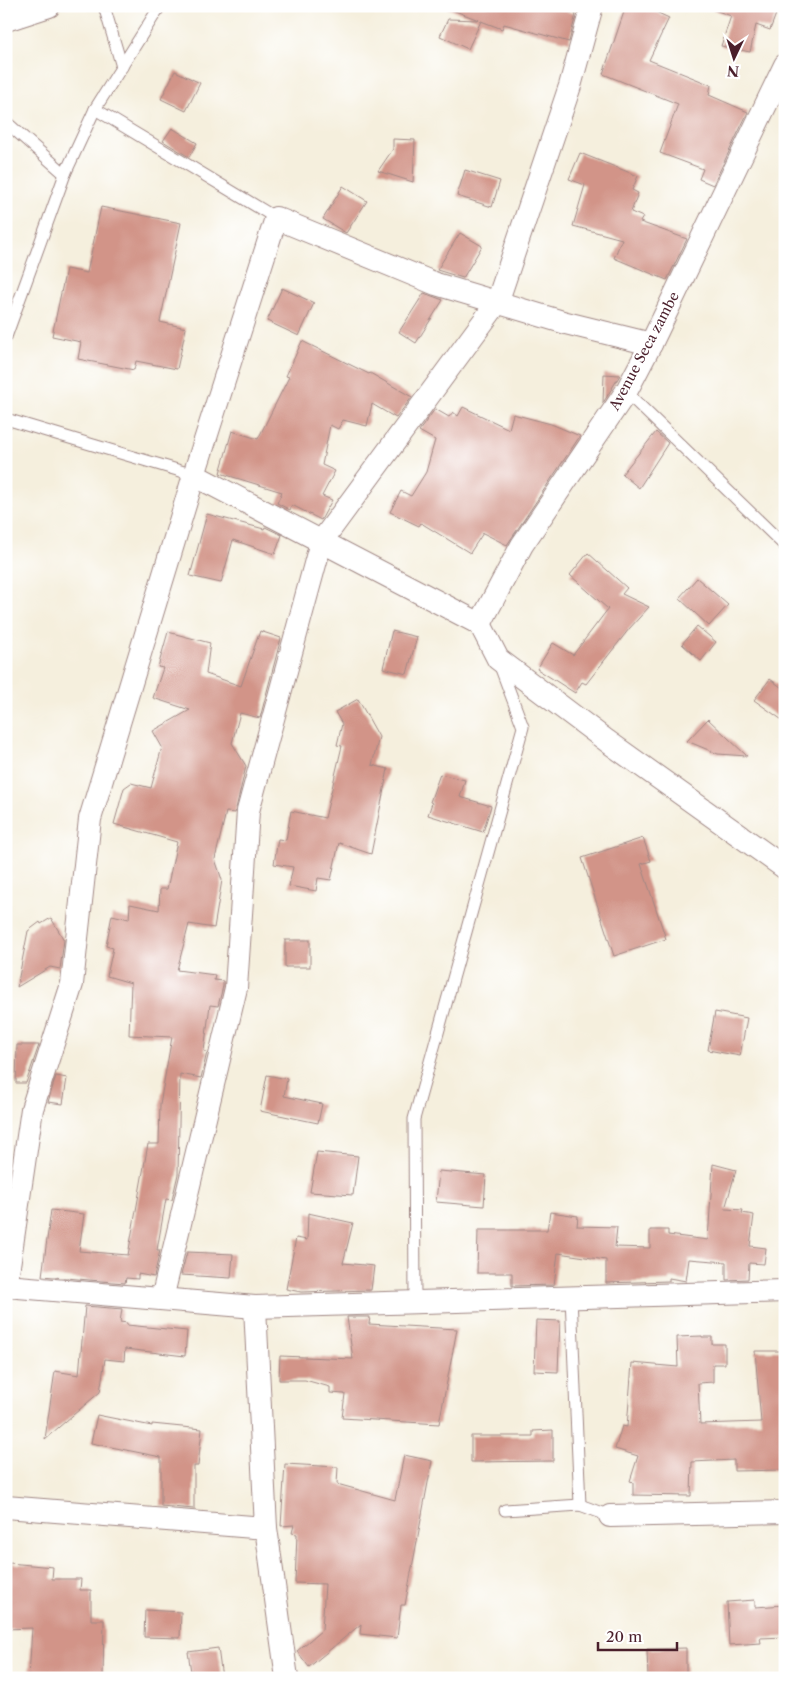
<svg xmlns="http://www.w3.org/2000/svg" width="791" height="1684" viewBox="0 0 791 1684" font-family="'Libre Caslon Text',serif">
  <rect width="100%" height="100%" fill="#fff"/>
  <filter id="ink" filterUnits="userSpaceOnUse"><feTurbulence type="fractalNoise" baseFrequency=".02" numOctaves="2"/><feDisplacementMap in="SourceGraphic" scale="10" xChannelSelector="R" yChannelSelector="G"/><feConvolveMatrix kernelMatrix="1 2 1 2 8 2 1 2 1" color-interpolation-filters="sRGB"/></filter>
  <filter id="wash" filterUnits="userSpaceOnUse"><feTurbulence type="fractalNoise" baseFrequency=".0096" numOctaves="4" result="noise"/><feDisplacementMap in="SourceGraphic" scale="20" xChannelSelector="R" yChannelSelector="G"/><feGaussianBlur stdDeviation="1.12" result="paint"/><feColorMatrix in="noise" values="0 0 0 0 0 0 0 0 0 0 0 0 0 0 0 0 0 1.4 0 .05"/><feComposite in="paint" operator="in"/></filter>
  <g filter="url(#wash)">
    <rect width="100%" height="100%" fill="#f5efdd"/>
    <g id="blocks">
      <g fill="#d29488">
        <path d="M447 6H549L576 14 569 42 504 24 502 29 481 21 468 49 440 36 448 19 479 20 447 8Z"/>
        <path d="M626 6H643L669 18 649 60 711 85 709 95 748 112 713 185 699 179 703 169 660 153 678 104 603 74Z"/>
        <path d="M713 6H779L770 30 756 25 750 52 721 46 731 16 712 9Z"/>
        <path d="M175 71 200 83 186 111 161 99Z"/>
        <path d="M172 128 197 143 189 157 163 141Z"/>
        <path d="M393 139 415 140 413 182 378 171 393 149Z"/>
        <path d="M580 153 638 176 632 190 638 193 631 212 643 217 640 222 687 239 667 280 614 258 622 239 573 226 585 185 569 179Z"/>
        <path d="M465 170 500 181 492 207 457 196Z"/>
        <path d="M343 186 367 201 346 233 323 219Z"/>
        <path d="M101 207 181 223 160 322 186 328 177 369 136 361 134 370 78 359 81 342 52 336 66 269 87 273Z"/>
        <path d="M460 233 482 246 463 278 437 270Z"/>
        <path d="M282 288 314 303 299 336 267 321Z"/>
        <path d="M424 293 443 300 416 343 399 332Z"/>
        <path d="M302 341 369 374 370 373 412 397 396 418 372 404 367 426 343 420 338 429 330 425 322 465 335 471 322 496 332 500 321 520 292 505 290 510 277 503 282 492 220 473 232 431 258 439 289 377 286 376Z"/>
        <path d="M604 374 620 375 603 403Z"/>
        <path d="M463 407 509 429 513 414 551 424 580 436 507 545 483 533 470 553 421 523 419 526 390 512 401 491 411 496 426 472 435 440 419 431 435 409 449 417 453 412 458 416Z"/>
        <path d="M656 432 668 443 639 488 622 474Z"/>
        <path d="M207 514 264 529 265 527 282 535 275 554 233 540 221 583 190 576Z"/>
        <path d="M588 553 627 588 622 594 649 607 629 629 586 684 582 682 575 693 537 669 553 643 573 655 608 609 570 575Z"/>
        <path d="M697 578 728 605 709 626 679 598Z"/>
        <path d="M697 626 716 642 701 661 682 644Z"/>
        <path d="M260 631 281 638 260 718 240 713 232 743 246 766 235 813 226 812 215 859 222 880 214 928 189 924 177 970 215 975 214 980 223 981V986L218 1006 210 1005 204 1051 207 1052 201 1078 180 1074 178 1174 172 1200 166 1199 157 1250H160L154 1277 138 1274V1279L126 1278 125 1283 42 1276 51 1210 84 1214 79 1251 128 1255 148 1144H159L160 1104 172 1037 129 1035 131 983 107 976 113 948 106 946 112 915 129 919 130 904 159 910 160 889H167L177 842 114 824 124 788 131 783 151 788 162 747 153 731 190 710 153 698 163 668 158 667 168 632 210 643 206 674 241 686Z"/>
        <path d="M392 631 417 637 407 674 383 668Z"/>
        <path d="M770 679 785 690V722L754 700Z"/>
        <path d="M358 699 379 737 372 765 388 769 371 854 339 843 331 880 318 878 316 891 289 886 293 867 274 864 278 839 286 840 291 811 325 818 342 746 337 745 342 724 335 712Z"/>
        <path d="M708 719 747 756 718 754 687 741Z"/>
        <path d="M440 774 465 780 460 797 491 806 483 832 428 815 432 803 430 802Z"/>
        <path d="M643 838 651 861 641 864 666 939 614 956 582 858Z"/>
        <path d="M51 918 64 940 60 969 50 967 17 987 28 931 40 922 41 924Z"/>
        <rect x="285" y="940" width="25" height="27"/>
        <path d="M715 1012 747 1018 740 1056 708 1050Z"/>
        <path d="M17 1045H39L26 1083H16Z"/>
        <path d="M267 1075 287 1079 284 1096 322 1104 318 1123 260 1111Z"/>
        <path d="M56 1076 67 1078 63 1104 48 1102Z"/>
        <path d="M317 1152 358 1156 353 1195 310 1192Z"/>
        <path d="M713 1164 736 1170 725 1209 743 1210 742 1213 754 1215 750 1246 766 1248 764 1264 749 1263 748 1279 726 1280V1262L689 1259 686 1281 669 1278V1281L606 1283V1260L558 1253 554 1285 512 1286V1273H477L478 1230H547L550 1212 578 1216 577 1226 617 1227 615 1247 650 1248V1230H668V1235L708 1240Z"/>
        <path d="M439 1171 486 1175 484 1206 436 1202Z"/>
        <path d="M308 1213 353 1223 343 1263 374 1266 371 1290 301 1292 286 1289 296 1238 307 1240Z"/>
        <path d="M187 1252 233 1254 231 1278 181 1275Z"/>
        <path d="M85 1306 122 1309 120 1322 127 1323V1325L187 1331 185 1356 125 1349 124 1361 105 1359 100 1392 45 1439 55 1371 79 1375Z"/>
        <path d="M347 1317H370L369 1324 457 1329 439 1424 342 1418 345 1394 330 1393V1387L305 1380H279L280 1356 353 1359Z"/>
        <path d="M536 1320 560 1321 558 1372 534 1371Z"/>
        <path d="M702 1336V1337H712V1344H725V1364H713V1382L698 1383 700 1424 761 1422 755 1351H785V1470L734 1471V1460L692 1462 691 1496 633 1495V1482L630 1481 638 1456 615 1449 622 1426 627 1427 632 1363 678 1367 677 1337Z"/>
        <path d="M97 1415 152 1426V1424L202 1429 198 1466H194V1509L161 1506V1457L91 1443Z"/>
        <path d="M553 1430V1461L471 1462V1436H533V1431Z"/>
        <path d="M404 1455 432 1461 405 1605H401L397 1638 360 1634 361 1624 309 1667 297 1651 322 1630 325 1584 295 1583 297 1534 292 1533 294 1525 281 1526 285 1464 338 1467 337 1484 395 1500Z"/>
        <path d="M9 1563 53 1567 52 1579H81L80 1590H91V1620H104L103 1678H29L32 1628 6 1629V1594Z"/>
        <path d="M755 1600V1607L785 1605V1637L760 1638 761 1643 729 1645 727 1602Z"/>
        <path d="M145 1610 181 1612 180 1638 144 1637Z"/>
        <path d="M218 1648 222 1678H192L188 1652Z"/>
        <path d="M686 1648V1677L648 1678 647 1649Z"/>
      </g>
    </g>
  </g>
  <g filter="url(#ink)">
    <use href="#blocks" fill-opacity="0" stroke="#a08784" stroke-width="1"/>
    <g fill="none" stroke-linecap="round" stroke-linejoin="round">
      <defs>
        <g id="service">
          <path d="M104 6 122 67"/>
          <path d="M95 109 276 218"/>
          <path d="M6 122 65 174"/>
          <path d="M6 337 65 174 95 109 160 6"/>
          <path d="M626 392 785 546"/>
          <path d="M6 419 194 475"/>
          <path d="M571 1297 580 1505"/>
          <path d="M415 1302 414 1119 523 727 500 666"/>
          <path d="M505 1510 580 1505 610 1516"/>
        </g>
        <g id="minor">
          <path d="M6 20 49 6"/>
          <path d="M194 475 480 624 498 659 607 741 785 868"/>
          <path d="M480 624 522 545 626 392 651 344 785 65"/>
          <path d="M6 1286 32 1109 72 984 90 819 194 475 276 218 436 284 566 323 651 344"/>
          <path d="M6 1286 255 1307 785 1291"/>
          <path d="M162 1299 236 988 248 811 321 542 497 303 570 86 592 6"/>
          <path d="M255 1307 266 1528 287 1678"/>
          <path d="M6 1507 266 1528"/>
          <path d="M610 1516 785 1512"/>
        </g>
      </defs>
      <use href="#service" stroke="#a08784" stroke-width="13"/>
      <use href="#minor" stroke="#a08784" stroke-width="24"/>
      <use href="#service" stroke="#fff" stroke-width="11"/>
      <use href="#minor" stroke="#fff" stroke-width="22"/>
    </g>
  </g>
  <g text-anchor="middle" dominant-baseline="central" stroke-width="4" stroke-linejoin="round" paint-order="stroke">
    <g font-size="14" fill="#4a1f2b" stroke="#fff">
      <text transform="translate(644 351) rotate(-62)">Avenue Seca zambe</text>
    </g>
  </g>
  <rect width="791" height="1684" fill="none" stroke="#fff" stroke-width="25"/>
  <g transform="translate(734 58) rotate(184)" stroke="#ffffff" stroke-width="4" paint-order="stroke">
  <path d="M0-4L9 19L0 12L-9 19Z" fill="#4a1f2b"/>
  <text y="-8" font-size="14" font-weight="bold" text-anchor="middle" fill="#4a1f2b">N</text>
  </g>
  <path d="M598 1642v8h79v-8" fill="none" stroke="#4a1f2b" stroke-width="2.5"/>
  <text x="606" y="1642" font-size="15" fill="#4a1f2b" stroke="#ffffff" stroke-width="4" paint-order="stroke">20 m</text>
</svg>
